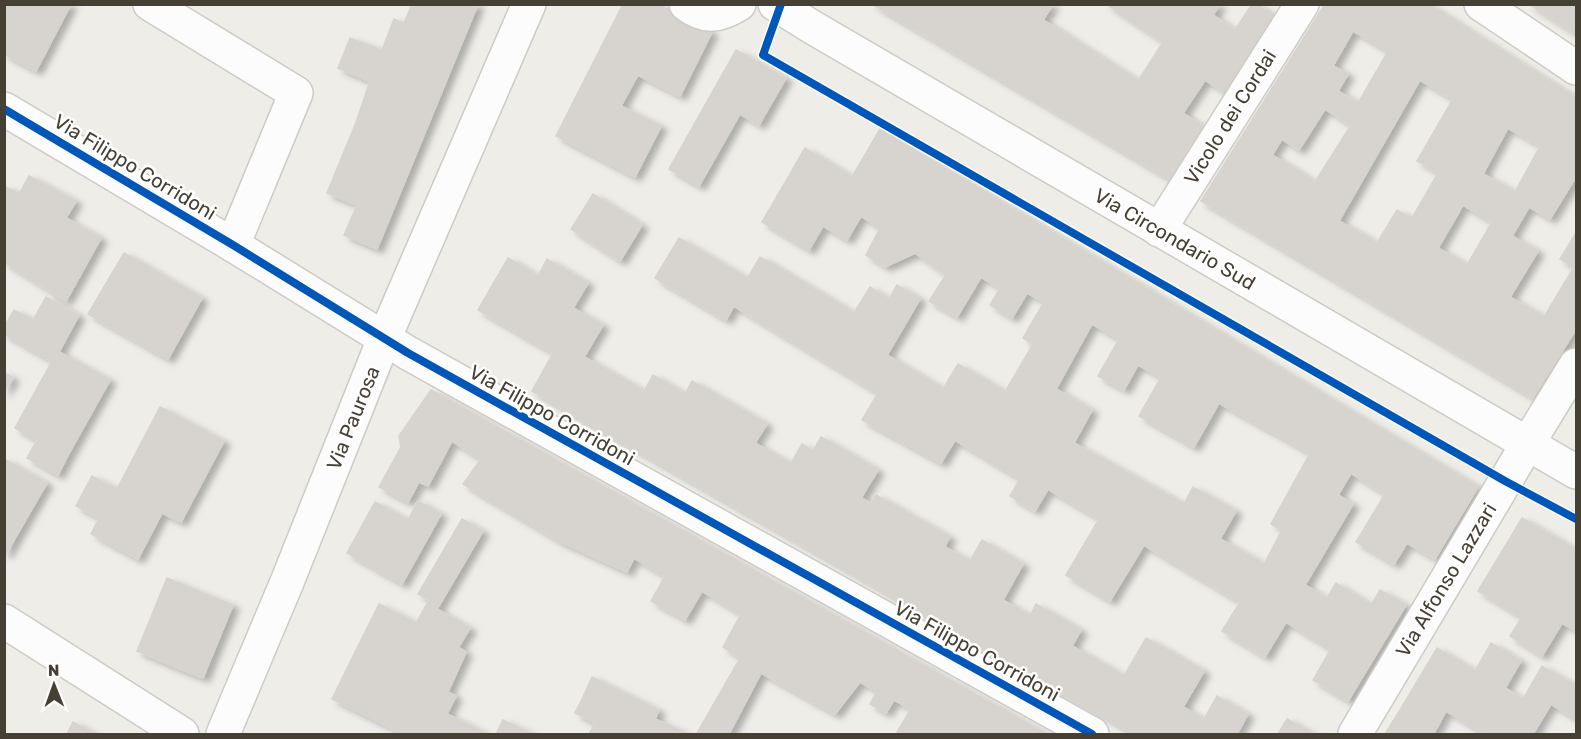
<svg xmlns="http://www.w3.org/2000/svg" width="1581" height="739" viewBox="0 0 1581 739" font-family="Rubik,sans-serif">
  <defs>
    <filter id="shadow"><feDropShadow dx="6" dy="4" stdDeviation="3" flood-color="#0004"/></filter>
  </defs>
  <rect width="100%" height="100%" fill="#eeede8"/>
  <g fill="#d7d4cf" stroke="#d7d4ce" stroke-width="1.5" fill-rule="evenodd" filter="url(#shadow)">
    <path d="M4 4H71L36 71 4 54Z"/>
    <path d="M412 4H478L377 249 344 235 357 205 327 193 355 125 371 131 388 89 338 68 350 38 382 50 394 19 404 23Z"/>
    <path d="M623 4H658L712 32 680 96 638 75 621 106 661 126 635 177 556 136Z"/>
    <path d="M872 4H1053L1043 20 1138 81 1163 42 1106 4H1220L1213 15 1235 30 1252 4H1256L1276 17 1226 93 1205 80 1183 113 1205 128 1171 180Z"/>
    <path d="M1325 4H1428L1576 98V182L1574 180 1550 219 1529 207 1512 236 1538 251 1510 297 1544 317 1574 267 1560 259 1576 233V329L1533 398 1201 201ZM1353 31 1388 51 1358 103 1338 91 1348 74 1333 66ZM1420 80 1453 99 1417 161 1438 173 1412 218 1397 210 1377 243 1339 221ZM1325 109 1351 125 1315 182 1272 155 1282 139 1299 150ZM1508 128 1540 146 1515 192 1483 174ZM1463 205 1492 222 1467 265 1438 248Z"/>
    <path d="M1529 4H1576V29L1574 33Z"/>
    <path d="M736 50 786 78 759 125 740 114 699 186 669 169Z"/>
    <path d="M370 81 388 89 371 131 355 125Z"/>
    <path d="M880 129 1478 487 1435 559 1407 543 1394 564 1356 542 1385 494 1351 473 1338 495 1353 504 1305 585 1327 598 1336 583 1371 605 1380 590 1406 605 1348 701 1313 680 1331 649 1286 622 1265 657 1222 631 1240 602 1144 545 1110 601 1066 575 1099 519 1048 489 1035 511 1010 496 1020 479 955 440 941 463 862 420 878 393 734 306 726 320 655 278 679 238 795 307 809 286 854 313 870 287 889 299 897 285 920 299 887 355 943 389 958 364 1005 392 1033 344 1023 338 1044 302 1027 293 1012 318 990 305 1000 288 981 277 957 317 929 301 946 275 915 253 885 267 866 255 880 228 861 216 847 240 823 226 809 250 762 222 805 148 852 177ZM1092 324 1119 339 1098 376 1124 390 1138 365 1161 377 1139 416 1194 447 1219 403 1310 453 1271 524 1282 530 1264 564 1220 539 1236 511 1193 487 1184 504 1074 443 1092 410 1056 389Z"/>
    <path d="M29 176 76 201 66 218 101 238 66 301 4 262V186L19 194Z"/>
    <path d="M593 194 642 225 620 261 571 229Z"/>
    <path d="M124 253 202 298 168 359 88 314Z"/>
    <path d="M760 257 809 286 795 307 747 279Z"/>
    <path d="M508 258 538 276 547 259 588 283 573 308 603 325 584 357 644 391 653 375 685 394 692 381 767 424 755 443 791 464 783 477 800 487 811 467 832 479 847 452 878 470 861 498 871 503 861 521 935 563 945 547 970 561 982 540 1023 564 1003 600 1030 616 1036 604 1081 630 1072 646 1124 676 1146 638 1204 671 1183 707 1204 719 1217 696 1248 714 1237 734H1134L532 391 553 353 478 310Z"/>
    <path d="M46 297 79 315 59 352 110 380 67 457 15 428 52 361 4 334V327L14 310 33 320Z"/>
    <path d="M4 372 13 378 4 392Z"/>
    <path d="M431 390 1047 734H902L897 732 911 709 894 700 886 713 870 704 877 691 860 682 835 714 761 673 729 734H700L697 733 740 658 723 647 741 614 702 591 685 620 651 601 665 576 634 558 627 572 559 541 463 484 481 459 452 441 428 486 419 482 408 502 379 487 401 447 399 436Z"/>
    <path d="M160 407 224 441 181 522 162 513 138 559 91 534 99 518 76 506 92 476 117 489Z"/>
    <path d="M821 437 847 452 832 479 811 467 800 487 783 477 802 444 813 451Z"/>
    <path d="M37 440 67 457 58 475 27 458Z"/>
    <path d="M4 459 47 483 6 554H4Z"/>
    <path d="M876 495 950 537 935 563 861 521Z"/>
    <path d="M418 501 441 514 402 584 347 553 375 502 408 520Z"/>
    <path d="M1522 518 1576 550V631L1562 623 1542 656 1510 636 1522 617 1478 591Z"/>
    <path d="M462 519 483 531 437 609 470 628 458 648 416 623 429 600 418 594Z"/>
    <path d="M167 578 233 605 212 656 184 645 175 667 137 651Z"/>
    <path d="M379 604 416 623 466 652 448 692 358 646Z"/>
    <path d="M1491 643 1521 661 1505 688 1523 699 1542 666 1576 686V719L1551 704 1533 734H1485L1446 711 1438 726 1403 705 1437 648 1475 671Z"/>
    <path d="M184 645 212 656 203 678 175 667Z"/>
    <path d="M358 646 456 696 447 714 487 734H403L332 699Z"/>
    <path d="M592 677 659 710 651 728 584 695Z"/>
    <path d="M584 695 651 728 655 719 688 734H589L595 723 575 713Z"/>
    <path d="M1403 705 1438 726 1433 734H1385Z"/>
    <path d="M1287 719 1313 734H1278Z"/>
    <path d="M503 720 532 734H496Z"/>
    <path d="M73 722 95 734H67Z"/>
  </g>
  <g fill="none" stroke-linecap="round" stroke-linejoin="round">
    <defs>
      <g id="minor">
        <path d="M150 4 296 93 233 245"/>
        <path d="M686 4C705 19 720 16 739 4"/>
        <path d="M775 4 812 27 1576 472"/>
        <path d="M1481 4 1576 68"/>
        <path d="M4 109 233 245 408 353 1092 734"/>
        <path d="M1159 230 1302 4"/>
        <path d="M4 621 182 734"/>
        <path d="M223 734 287 582 384 339 529 4"/>
        <path d="M1355 734 1528 443 1576 365"/>
      </g>
    </defs>
    <use href="#minor" stroke="#cdcbc5" stroke-width="36"/>
    <use href="#minor" stroke="#fcfcfc" stroke-width="33"/>
    <defs>
      <g id="cycleway">
        <path d="M781 4 763 55 1505 481 1576 519"/>
        <path d="M4 109 233 245 408 353 1092 734"/>
      </g>
    </defs>
    <use href="#cycleway" stroke="#fff" stroke-width="11"/>
    <use href="#cycleway" stroke="#0057b8" stroke-width="8"/>
  </g>
  <g text-anchor="middle" dominant-baseline="central" stroke-width="5" stroke-linejoin="round" paint-order="stroke">
    <g font-size="20" fill="#453f34" stroke="#fff">
      <text transform="translate(1230 117) rotate(-58)">Vicolo dei Cordai</text>
      <text transform="translate(135 167) rotate(31)">Via Filippo Corridoni</text>
      <text transform="translate(1175 239) rotate(30)">Via Circondario Sud</text>
      <text transform="translate(552 415) rotate(29)">Via Filippo Corridoni</text>
      <text transform="translate(353 418) rotate(-68)">Via Paurosa</text>
      <text transform="translate(1446 580) rotate(-59)">Via Alfonso Lazzari</text>
      <text transform="translate(977 651) rotate(29)">Via Filippo Corridoni</text>
    </g>
  </g>
  <rect width="1581" height="739" fill="none" stroke="#453f34" stroke-width="12"/>
  <g transform="translate(54 685) rotate(359)" stroke="#ffffff" stroke-width="4.5" paint-order="stroke">
  <path d="M0-4.5L10 22L0 15L-10 22Z" fill="#453f34"/>
  <text y="-9" font-size="16" font-weight="bold" text-anchor="middle" fill="#453f34">N</text>
  </g>
</svg>
